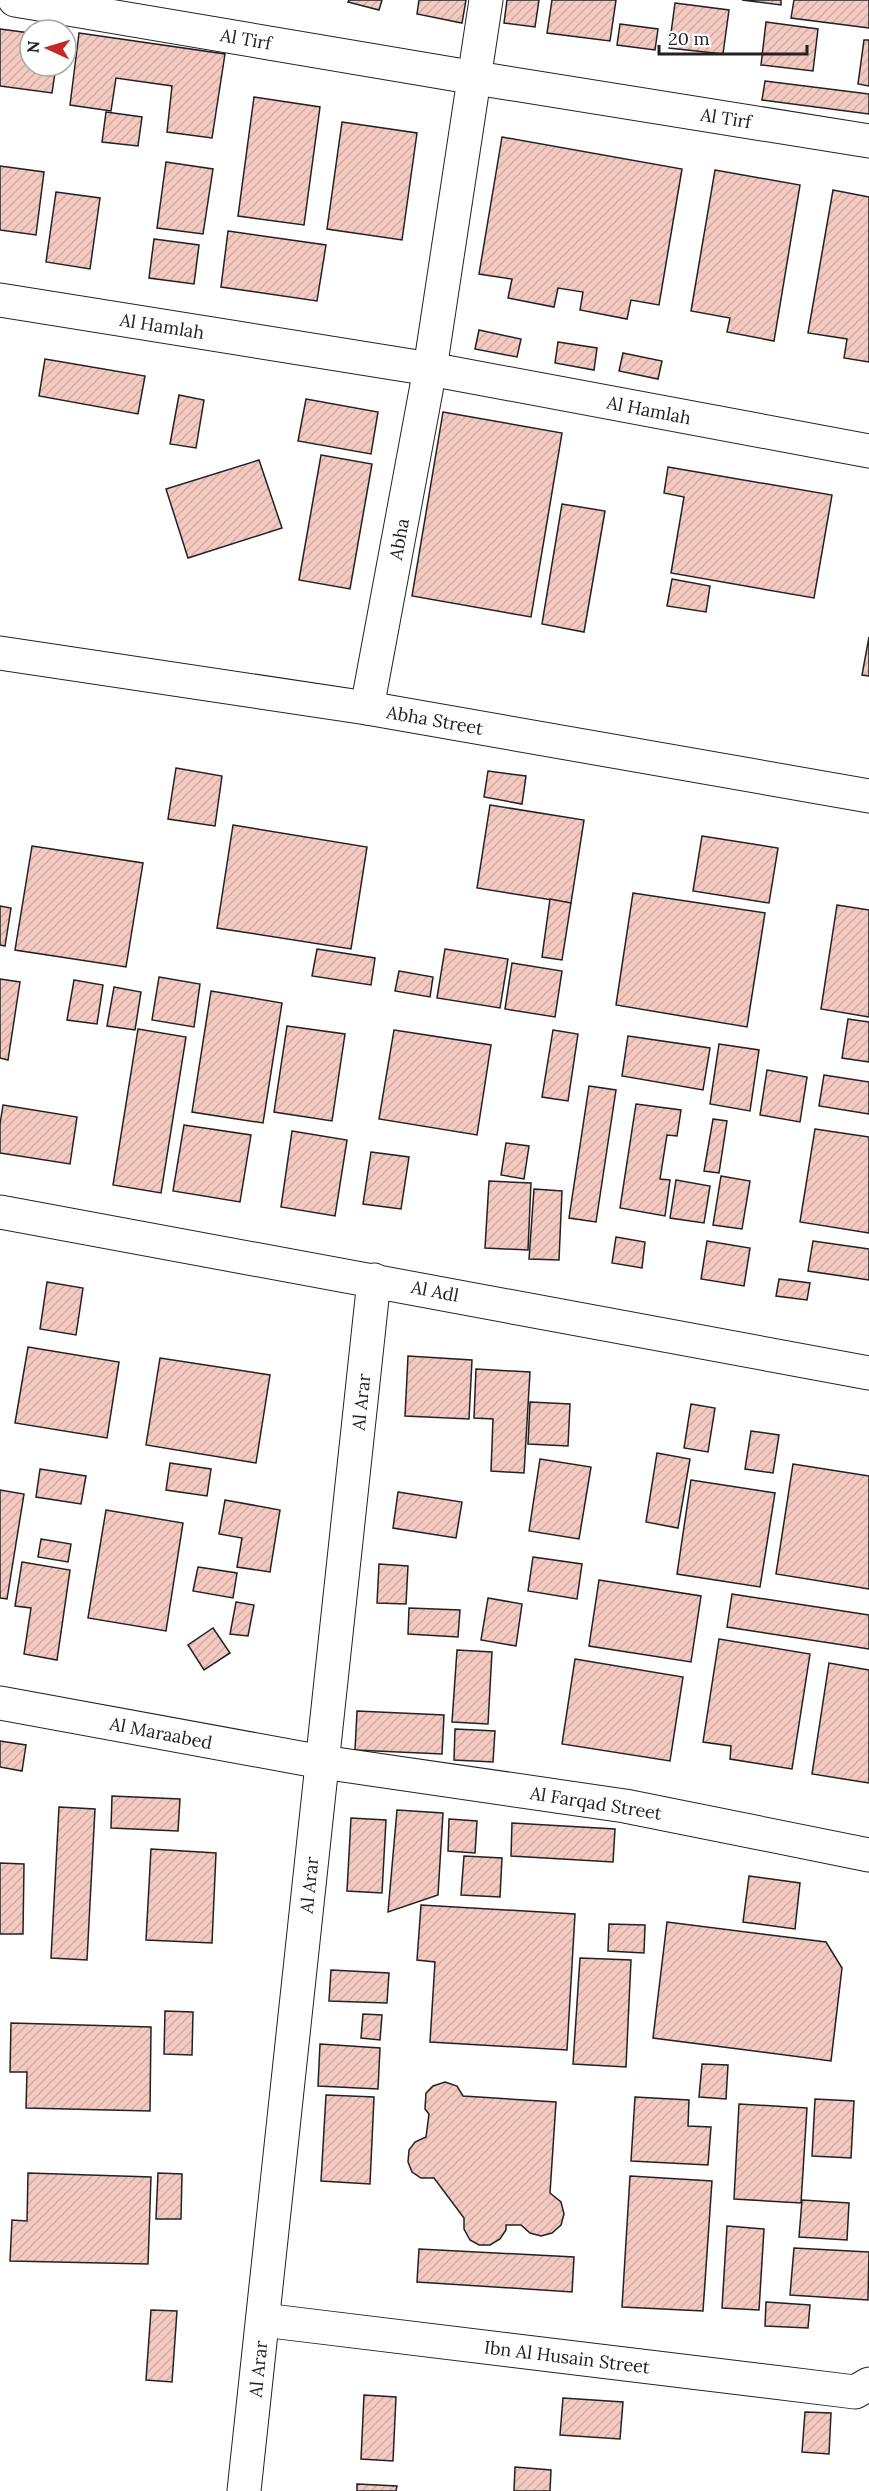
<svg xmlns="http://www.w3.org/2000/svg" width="869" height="2491" viewBox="0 0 869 2491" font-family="Lora,serif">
  <defs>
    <pattern id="building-hatch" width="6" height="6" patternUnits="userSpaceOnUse" patternTransform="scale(1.5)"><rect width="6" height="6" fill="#f3c9c0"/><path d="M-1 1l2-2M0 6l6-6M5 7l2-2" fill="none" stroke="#d0aca5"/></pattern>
  </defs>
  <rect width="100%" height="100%" fill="#fff"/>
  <g fill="url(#building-hatch)" stroke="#222" stroke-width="1.5">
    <path d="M349 0H382L379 10 348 2Z"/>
    <path d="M419 0H466L462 23 417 14Z"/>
    <path d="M507 0H539L535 27 504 23Z"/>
    <path d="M552 0H616L610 41 547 33Z"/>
    <path d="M742 0H781V5Z"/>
    <path d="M794 0H869V28L791 18Z"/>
    <path d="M675 3 729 10 723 54 669 48Z"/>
    <path d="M766 22 818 29 813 71 761 65Z"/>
    <path d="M620 24 658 29 655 50 617 45Z"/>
    <path d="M0 29 30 33V66H56L52 93 0 86Z"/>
    <path d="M79 33 225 54 212 138 167 132 172 86 116 78 111 111 70 105Z"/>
    <path d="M864 40H869V86L858 84Z"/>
    <path d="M765 81 869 94V114L762 100Z"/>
    <path d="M254 97 320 107 304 225 238 216Z"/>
    <path d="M106 112 142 117 138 146 102 142Z"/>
    <path d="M342 122 417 133 402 240 327 229Z"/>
    <path d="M502 137 682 169 659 305 631 300 627 319 580 310 583 292 558 288 554 307 508 298 512 279 479 274Z"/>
    <path d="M166 162 213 169 203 234 157 228Z"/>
    <path d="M0 166 44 172 36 235 0 230Z"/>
    <path d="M715 170 800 185 774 341 727 332 730 318 691 311Z"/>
    <path d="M833 190 869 197V362L844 358 847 339 808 333Z"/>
    <path d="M56 192 100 198 90 269 46 262Z"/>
    <path d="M228 231 326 245 317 301 221 287Z"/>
    <path d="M154 239 199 245 194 284 149 278Z"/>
    <path d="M479 330 521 339 517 357 475 349Z"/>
    <path d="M558 342 597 348 594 370 555 363Z"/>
    <path d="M623 353 662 361 658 379 619 371Z"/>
    <path d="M45 359 145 376 138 414 39 396Z"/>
    <path d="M179 395 204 400 196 448 170 444Z"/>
    <path d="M306 399 378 412 371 454 298 441Z"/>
    <path d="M443 412 562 433 531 617 412 596Z"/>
    <path d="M321 455 372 464 350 589 299 580Z"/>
    <path d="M259 460 282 528 188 558 166 489Z"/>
    <path d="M668 467 832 495 814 598 671 573 684 497 664 493Z"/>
    <path d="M562 504 605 511 584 632 542 624Z"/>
    <path d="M672 579 710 586 706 612 667 606Z"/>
    <path d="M869 637V676L862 675Z"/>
    <path d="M176 768 222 776 215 826 168 819Z"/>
    <path d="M488 771 526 776 522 804 484 797Z"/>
    <path d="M490 805 584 820 571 903 477 888Z"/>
    <path d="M233 825 367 847 351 949 217 928Z"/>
    <path d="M702 836 778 848 769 903 693 891Z"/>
    <path d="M32 846 143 863 126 967 15 950Z"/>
    <path d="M633 893 765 913 747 1027 616 1005Z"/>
    <path d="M550 899 571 903 562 960 542 957Z"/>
    <path d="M837 905 869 910V1017L821 1009Z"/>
    <path d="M0 906 11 908 5 946 0 945Z"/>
    <path d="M317 949 375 958 371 985 312 976Z"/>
    <path d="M445 949 508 959 500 1008 437 998Z"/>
    <path d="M512 963 562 971 555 1017 505 1009Z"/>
    <path d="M399 971 433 977 430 997 395 991Z"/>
    <path d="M159 977 200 984 194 1027 152 1020Z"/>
    <path d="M0 979 20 982 8 1060 0 1058Z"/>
    <path d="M74 980 103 985 97 1024 67 1020Z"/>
    <path d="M114 987 141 992 135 1030 107 1026Z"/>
    <path d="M211 991 282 1003 263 1123 192 1112Z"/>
    <path d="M848 1019 869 1022V1062L842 1058Z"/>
    <path d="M287 1026 345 1034 332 1121 274 1112Z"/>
    <path d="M138 1029 186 1037 161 1193 113 1185Z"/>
    <path d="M394 1030 491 1045 477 1135 379 1119Z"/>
    <path d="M553 1030 578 1034 568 1101 542 1097Z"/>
    <path d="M628 1036 710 1048 703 1090 622 1076Z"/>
    <path d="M719 1044 759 1050 750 1111 710 1104Z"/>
    <path d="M767 1070 807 1077 800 1122 760 1115Z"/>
    <path d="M824 1075 869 1082V1114L819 1106Z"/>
    <path d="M589 1086 616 1090 596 1222 569 1218Z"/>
    <path d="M636 1104 681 1110 677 1136 667 1135 660 1179 670 1180 665 1216 620 1208Z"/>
    <path d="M3 1105 77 1117 70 1164 0 1153V1124Z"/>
    <path d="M713 1119 727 1121 719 1173 704 1171Z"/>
    <path d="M184 1125 251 1135 240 1202 173 1191Z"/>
    <path d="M815 1129 869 1137V1233L800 1222Z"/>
    <path d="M292 1131 347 1140 335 1216 281 1207Z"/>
    <path d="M506 1143 529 1146 524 1179 501 1175Z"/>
    <path d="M371 1152 409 1157 401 1209 363 1204Z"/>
    <path d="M721 1176 750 1181 742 1229 713 1225Z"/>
    <path d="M676 1180 710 1186 704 1223 670 1218Z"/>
    <path d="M489 1181 531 1183 528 1250 485 1248Z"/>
    <path d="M534 1189 562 1191 559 1260 529 1259Z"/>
    <path d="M616 1237 645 1242 642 1268 612 1263Z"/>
    <path d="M707 1241 750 1248 744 1286 701 1279Z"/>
    <path d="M813 1241 869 1249V1280L808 1271Z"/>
    <path d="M779 1279 810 1283 807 1300 776 1296Z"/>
    <path d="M47 1282 83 1288 76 1335 40 1329Z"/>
    <path d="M28 1347 119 1362 107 1438 15 1423Z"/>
    <path d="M408 1356 472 1360 469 1419 405 1416Z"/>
    <path d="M160 1358 270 1375 256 1463 146 1445Z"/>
    <path d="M476 1369 530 1372 524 1473 491 1471 493 1419 474 1418Z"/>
    <path d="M530 1402 570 1404 568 1446 528 1444Z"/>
    <path d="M691 1404 715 1408 708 1452 684 1448Z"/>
    <path d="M751 1431 779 1435 773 1473 745 1469Z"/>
    <path d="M657 1453 690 1459 678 1528 646 1522Z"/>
    <path d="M540 1459 591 1467 579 1539 529 1531Z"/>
    <path d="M170 1463 211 1469 207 1496 166 1490Z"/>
    <path d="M793 1464 869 1476V1589L776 1574Z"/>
    <path d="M40 1469 86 1476 81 1504 36 1497Z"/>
    <path d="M691 1480 775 1493 760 1587 677 1574Z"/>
    <path d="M0 1490 24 1494 7 1599 0 1598Z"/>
    <path d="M398 1492 462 1502 456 1538 393 1528Z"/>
    <path d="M225 1500 280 1510 270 1572 237 1567 242 1538 219 1534Z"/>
    <path d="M106 1510 183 1523 166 1631 88 1618Z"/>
    <path d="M41 1539 71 1544 68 1562 38 1557Z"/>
    <path d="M533 1557 582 1564 577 1599 528 1591Z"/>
    <path d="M22 1562 70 1570 57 1660 24 1654 31 1608 15 1606Z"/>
    <path d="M379 1564 408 1566 406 1604 377 1603Z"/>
    <path d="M198 1567 237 1573 233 1598 193 1591Z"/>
    <path d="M599 1580 701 1596 691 1662 589 1646Z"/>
    <path d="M732 1594 869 1615V1649L727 1627Z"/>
    <path d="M488 1598 522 1604 516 1646 481 1640Z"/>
    <path d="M236 1602 254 1605 248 1636 230 1634Z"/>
    <path d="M409 1608 460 1610 458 1637 408 1634Z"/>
    <path d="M213 1628 230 1653 204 1670 188 1645Z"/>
    <path d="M719 1639 810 1654 792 1769 730 1759 731 1746 703 1742Z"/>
    <path d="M457 1650 492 1652 488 1724 452 1722Z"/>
    <path d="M575 1659 683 1677 670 1761 562 1744Z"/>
    <path d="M829 1663 869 1670V1783L812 1774Z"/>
    <path d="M357 1711 444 1715 442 1754 355 1750Z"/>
    <path d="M455 1729 495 1731 493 1762 454 1760Z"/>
    <path d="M0 1741 26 1745 22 1771 0 1767Z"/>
    <path d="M112 1796 180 1799 178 1831 111 1828Z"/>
    <path d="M59 1807 95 1809 87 1960 51 1958Z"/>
    <path d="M397 1810 443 1813 438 1895 388 1912Z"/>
    <path d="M351 1818 386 1820 382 1893 347 1891Z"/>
    <path d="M449 1819 477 1821 475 1853 448 1851Z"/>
    <path d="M512 1823 615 1829 613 1862 511 1856Z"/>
    <path d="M151 1849 216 1853 212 1943 146 1940Z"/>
    <path d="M464 1856 502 1858 500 1897 461 1895Z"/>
    <path d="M0 1863 24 1864 23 1934H0Z"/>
    <path d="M749 1876 800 1883 795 1929 743 1922Z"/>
    <path d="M421 1905 575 1914 567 2050 430 2042 435 1962 417 1960Z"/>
    <path d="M667 1922 826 1942 842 1968 831 2061 653 2038Z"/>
    <path d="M609 1924 645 1925 644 1953 608 1951Z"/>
    <path d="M580 1958 631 1960 626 2067 573 2064Z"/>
    <path d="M331 1970 389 1973 387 2003 329 2001Z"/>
    <path d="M165 2011 193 2012 192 2055 164 2054Z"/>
    <path d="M363 2014 382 2015 380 2040 361 2038Z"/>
    <path d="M11 2023 151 2027 150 2111 26 2108 27 2072H10Z"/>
    <path d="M320 2044 380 2048 378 2089 318 2086Z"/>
    <path d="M702 2064 728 2065 726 2099 699 2097Z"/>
    <path d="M445 2082 457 2086 463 2096 556 2102 550 2193 561 2202 564 2214 561 2225 552 2233 541 2236 530 2233 521 2225H506V2230L500 2239 490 2245H479L470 2240 464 2229V2218L434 2178H421L412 2172 408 2162 409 2150 415 2142 426 2137 429 2114 425 2109 426 2093 433 2086Z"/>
    <path d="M326 2095 374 2097 370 2184 321 2181Z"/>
    <path d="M635 2097 689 2100 688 2126 711 2127 708 2165 631 2161Z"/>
    <path d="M815 2099 854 2101 851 2158 812 2156Z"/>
    <path d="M739 2104 807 2108 801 2203 734 2199Z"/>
    <path d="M28 2173 151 2177 148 2264 10 2261 12 2220 27 2221Z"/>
    <path d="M158 2173 182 2174 181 2219H156Z"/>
    <path d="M630 2176 712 2181 703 2311 622 2307Z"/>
    <path d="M802 2200 849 2203 847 2240 799 2237Z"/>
    <path d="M727 2226 764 2229 759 2310 722 2308Z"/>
    <path d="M794 2248 869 2252 868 2300 790 2295Z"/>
    <path d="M419 2249 574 2257 572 2292 417 2282Z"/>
    <path d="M766 2302 810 2305 808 2328 765 2326Z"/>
    <path d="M151 2310 177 2311 172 2382 146 2380Z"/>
    <path d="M364 2395 396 2397 393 2461 361 2459Z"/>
    <path d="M563 2398 623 2402 620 2439 560 2435Z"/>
    <path d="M805 2412 831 2413 829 2454 802 2452Z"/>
    <path d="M515 2467 551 2470 550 2491H514Z"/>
    <path d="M357 2484 397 2486 396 2491H357Z"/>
  </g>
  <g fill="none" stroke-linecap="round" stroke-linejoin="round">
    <defs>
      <g id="minor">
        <path d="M15 0 476 78 869 141"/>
        <path d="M0 300 430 369 869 451"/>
        <path d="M0 653 367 708 869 796"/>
        <path d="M367 708 430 369 486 0"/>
        <path d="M0 1212 869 1373"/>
        <path d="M0 1703 322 1762 625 1806 869 1855"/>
        <path d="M263 2320 855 2392 869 2384"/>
        <path d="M244 2491 374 1280"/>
      </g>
    </defs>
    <use href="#minor" stroke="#222" stroke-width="35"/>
    <use href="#minor" stroke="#fff" stroke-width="33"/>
  </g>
  <g text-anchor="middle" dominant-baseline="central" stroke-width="4.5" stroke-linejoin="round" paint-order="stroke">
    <g font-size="18" fill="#222" stroke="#fff">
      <text transform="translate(246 39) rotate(10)">Al Tirf</text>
      <text transform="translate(726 118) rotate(9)">Al Tirf</text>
      <text transform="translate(162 326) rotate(9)">Al Hamlah</text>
      <text transform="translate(649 410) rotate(11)">Al Hamlah</text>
      <text transform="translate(399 539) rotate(-80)">Abha</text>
      <text transform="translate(435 720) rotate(10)">Abha Street</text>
      <text transform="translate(435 1291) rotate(11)">Al Adl</text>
      <text transform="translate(361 1402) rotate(-84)">Al Arar</text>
      <text transform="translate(161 1733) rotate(11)">Al Maraabed</text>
      <text transform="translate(596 1803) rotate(9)">Al Farqad Street</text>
      <text transform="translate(309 1885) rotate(-84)">Al Arar</text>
      <text transform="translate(567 2357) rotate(7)">Ibn Al Husain Street</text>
      <text transform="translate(258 2369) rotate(-84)">Al Arar</text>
    </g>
  </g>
  <g transform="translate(48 48) rotate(274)"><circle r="28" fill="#ffffff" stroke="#a7a7a7" stroke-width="1.5"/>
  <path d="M0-4.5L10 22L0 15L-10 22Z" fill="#c62828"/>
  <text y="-9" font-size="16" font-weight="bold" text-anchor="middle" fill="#222222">N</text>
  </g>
  <path d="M659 45v9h148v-9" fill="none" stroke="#222222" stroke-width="3"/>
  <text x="668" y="45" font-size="18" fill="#222222" stroke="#ffffff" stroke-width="4.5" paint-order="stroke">20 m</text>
</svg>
